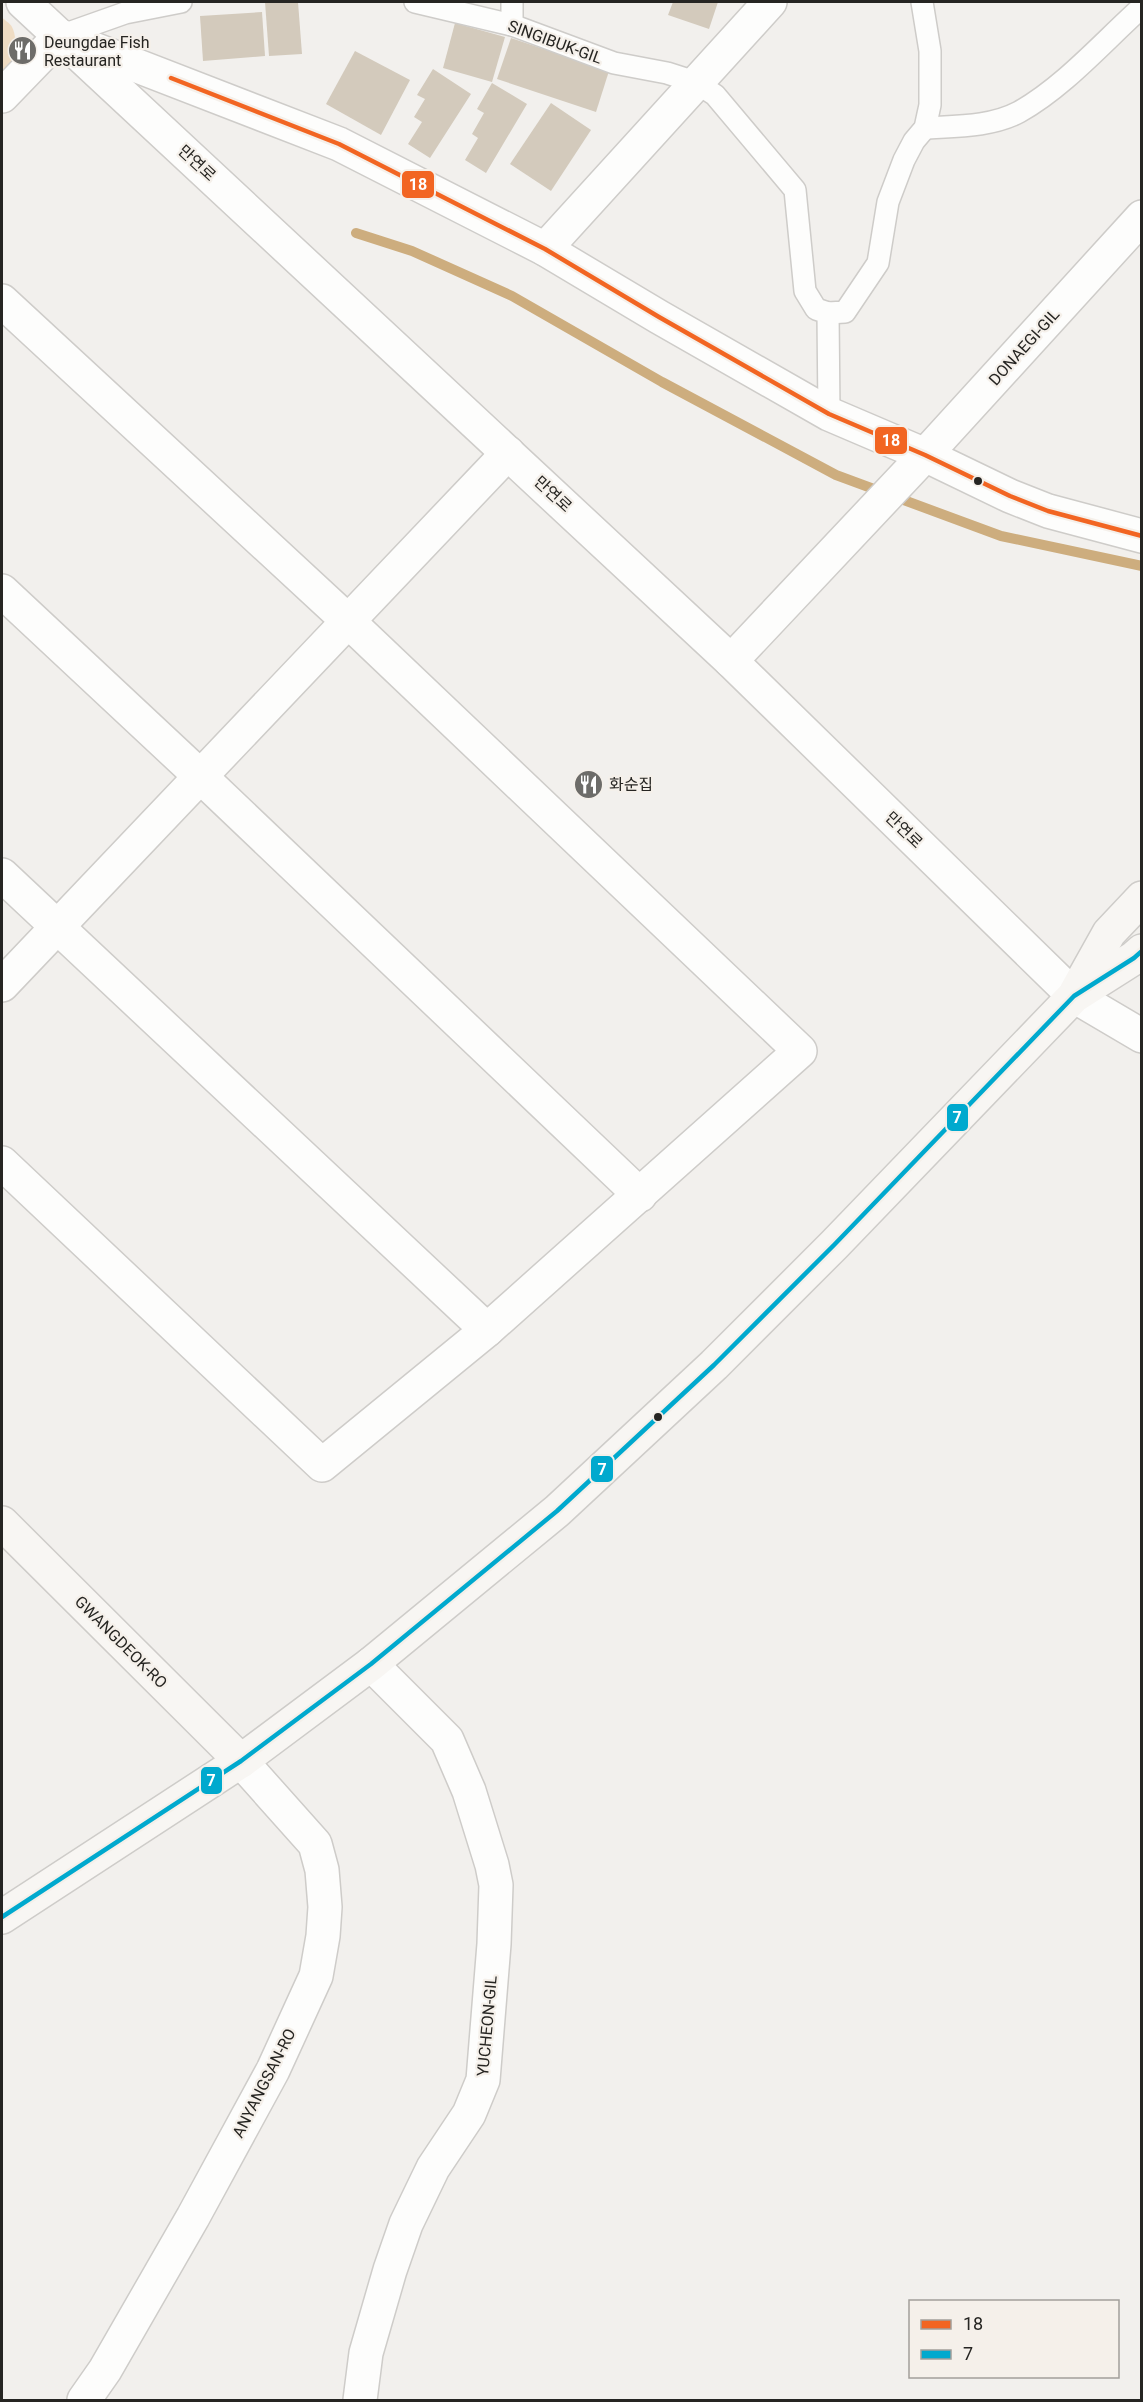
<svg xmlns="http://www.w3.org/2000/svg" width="1143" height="2402" viewBox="0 0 1143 2402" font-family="Roboto,'Noto Sans KR',sans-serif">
  <rect width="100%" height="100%" fill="#f2f0ed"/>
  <path fill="#efdcc3" d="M2 17C4 20 10 23 12 27 20 42 12 69 2 81Z"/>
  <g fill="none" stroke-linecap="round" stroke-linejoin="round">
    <path stroke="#cdad7e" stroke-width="10" d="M356 233 412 251 512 296 662 382 836 475 1001 536 1142 566"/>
  </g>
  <g fill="#d3cabc">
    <path d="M265 2H298L302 54 269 56Z"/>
    <path d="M673 2H718L709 29 668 15Z"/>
    <path d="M262 12 265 56 203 61 200 16Z"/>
    <path d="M455 23 505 37 492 82 443 68Z"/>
    <path d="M511 38 609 71 596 112 497 79Z"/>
    <path d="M355 51 410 80 381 135 326 104Z"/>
    <path d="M433 69 471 94 430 158 408 144 422 122 414 117 425 99 417 95Z"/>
    <path d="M492 83 527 104 486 173 465 160 478 138 472 134 484 113 477 109Z"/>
    <path d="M551 103 591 130 551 191 510 164Z"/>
  </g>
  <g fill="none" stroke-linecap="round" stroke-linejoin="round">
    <defs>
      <g id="lane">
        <path d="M415 2 512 25 614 63 667 73 695 82 715 95 795 190 805 291 816 309 828 313 829 414"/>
        <path d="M512 2V25"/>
        <path d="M60 36 125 13 181 2"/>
        <path d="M925 128C955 126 991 127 1019 112 1064 87 1104 41 1142 7"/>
        <path d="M828 313 845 312 878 263 888 202 904 160 914 141 925 128 930 105V51L922 2"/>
      </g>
      <g id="street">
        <path d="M23 2 731 661 1074 996 1142 1036"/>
        <path d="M2 96 60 36 339 144 545 249 659 317 829 414 925 455 1010 496 1048 511 1142 536"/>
        <path d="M545 249 770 2"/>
        <path d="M2 301 348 621 800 1051 487 1330 322 1465 2 1163"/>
        <path d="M2 591 200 776 640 1195"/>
        <path d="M731 661 925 455 1142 217"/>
        <path d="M2 875 487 1330"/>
        <path d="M2 985 508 453"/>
        <path d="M84 2400 105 2370 193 2217 273 2070 316 1976 323 1936 325 1907 322 1870 315 1844 241 1761"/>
        <path d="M360 2400 366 2353 390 2270 406 2224 433 2168 469 2114 483 2080 494 1944 496 1885 492 1865 469 1791 447 1740 371 1664"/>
      </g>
      <g id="secondary">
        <path d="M1076 992 1109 933 1142 898"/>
        <path d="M2 1523 241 1761"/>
        <path d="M2 1917 241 1761 371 1664 557 1511 714 1365 834 1245 1074 996 1134 958 1142 951"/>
      </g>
    </defs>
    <use href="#lane" stroke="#ceccc9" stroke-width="24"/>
    <use href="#street" stroke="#ceccc9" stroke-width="36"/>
    <use href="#secondary" stroke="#ceccc9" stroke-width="36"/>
    <use href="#lane" stroke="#fdfdfc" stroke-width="21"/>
    <use href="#street" stroke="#fdfdfc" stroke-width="33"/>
    <use href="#secondary" stroke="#f8f6f3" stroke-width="33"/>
    <defs>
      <path id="bus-1" d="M171 78 339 144 545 249 659 317 829 414 925 455 1010 496 1048 511 1142 536"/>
      <path id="bus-2" d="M2 1917 241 1761 371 1664 557 1511 714 1365 834 1245 1074 996 1134 958 1142 951"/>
    </defs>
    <use href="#bus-1" stroke="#f5f0ea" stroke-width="9"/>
    <use href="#bus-2" stroke="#f5f0ea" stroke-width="9"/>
    <use href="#bus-1" stroke="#f26522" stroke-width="4.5"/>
    <use href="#bus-2" stroke="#00a9ce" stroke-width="4.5"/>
  </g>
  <defs>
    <symbol id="restaurant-disc" viewBox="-11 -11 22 22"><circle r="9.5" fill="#6d6c69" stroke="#f5f0ea"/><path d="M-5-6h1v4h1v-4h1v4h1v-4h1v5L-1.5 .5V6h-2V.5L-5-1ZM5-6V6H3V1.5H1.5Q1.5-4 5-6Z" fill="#fff"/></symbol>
  </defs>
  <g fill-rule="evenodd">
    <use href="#restaurant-disc" x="6" y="34" width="33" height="33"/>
    <use href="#restaurant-disc" x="572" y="768" width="33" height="33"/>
  </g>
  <g fill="#262522" stroke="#f5f0ea" stroke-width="2">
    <circle cx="978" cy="481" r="5"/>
    <circle cx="658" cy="1417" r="5"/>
  </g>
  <g text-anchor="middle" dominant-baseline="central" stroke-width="4.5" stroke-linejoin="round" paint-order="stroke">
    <g font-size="16" fill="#262522" stroke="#f5f0ea" text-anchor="start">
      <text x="44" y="42">Deungdae Fish<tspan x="44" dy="18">Restaurant</tspan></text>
      <text x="609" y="784">화순집</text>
    </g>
    <g font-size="16" fill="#262522" stroke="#f5f0ea">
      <text transform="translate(555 42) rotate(20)">SINGIBUK-GIL</text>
      <text transform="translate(197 163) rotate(43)">만연로</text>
      <text transform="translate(1024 347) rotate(-48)">DONAEGI-GIL</text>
      <text transform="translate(553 494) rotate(43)">만연로</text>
      <text transform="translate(904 830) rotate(44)">만연로</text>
      <text transform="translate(121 1642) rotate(45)">GWANGDEOK-RO</text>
      <text transform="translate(487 2026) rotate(-85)">YUCHEON-GIL</text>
      <text transform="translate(264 2083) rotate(-63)">ANYANGSAN-RO</text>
    </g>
  </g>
  <g stroke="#f5f0ea" stroke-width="2">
    <rect x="401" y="170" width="34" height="29" rx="6" fill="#f26522"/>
    <rect x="874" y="426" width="34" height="29" rx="6" fill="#f26522"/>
    <rect x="946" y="1103" width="23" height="29" rx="6" fill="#00a9ce"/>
    <rect x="590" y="1455" width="24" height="28" rx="6" fill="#00a9ce"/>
    <rect x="200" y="1766" width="23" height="29" rx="6" fill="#00a9ce"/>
  </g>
  <g font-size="16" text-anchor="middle" font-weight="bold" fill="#fff">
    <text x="418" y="190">18</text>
    <text x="891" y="446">18</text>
    <text x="957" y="1123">7</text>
    <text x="602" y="1475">7</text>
    <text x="211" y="1786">7</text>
  </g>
  <rect width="1143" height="2402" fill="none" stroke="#262522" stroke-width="6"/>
  <rect x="909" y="2300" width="210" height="78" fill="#f5f0ea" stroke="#a29f9a" stroke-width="1.5"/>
  <rect x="921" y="2320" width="30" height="9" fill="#f26522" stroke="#a29f9a" stroke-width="1.5"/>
  <text x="963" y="2330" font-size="18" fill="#262522">18</text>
  <rect x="921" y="2350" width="30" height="9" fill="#00a9ce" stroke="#a29f9a" stroke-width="1.5"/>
  <text x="963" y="2360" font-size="18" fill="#262522">7</text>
</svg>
